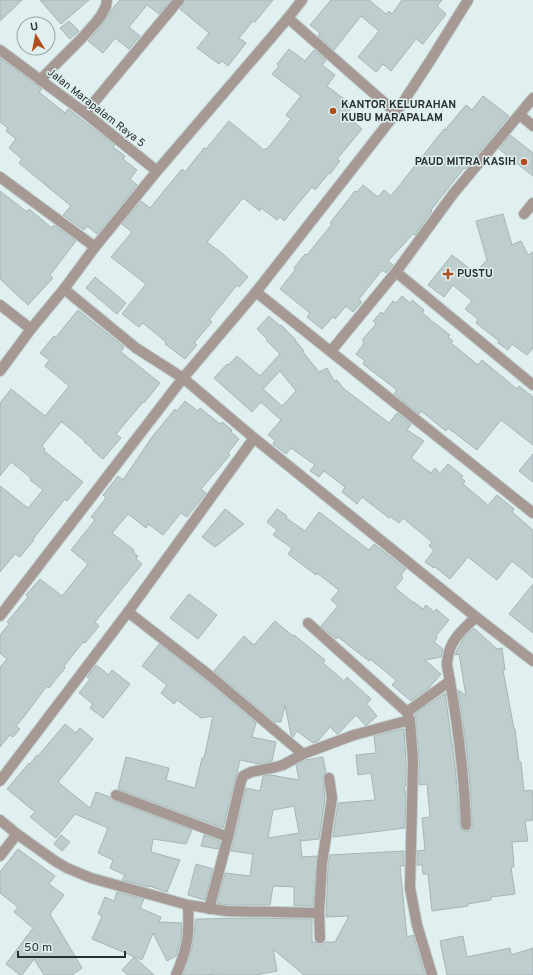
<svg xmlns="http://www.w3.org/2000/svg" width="533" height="975" viewBox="0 0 533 975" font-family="Overpass,sans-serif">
  <rect width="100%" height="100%" fill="#e0f0f1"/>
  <g fill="#bececf" stroke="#a6b5b6" fill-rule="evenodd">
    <path d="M0 0H22L0 21Z"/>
    <path d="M40 0H89L61 24Z"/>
    <path d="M120 0H171L159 14 147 5 129 27 140 36 129 49 115 38 103 53 88 41 102 25 112 9Z"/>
    <path d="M185 0H273L255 22 253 21 239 38 246 43 228 66 222 61 219 64 197 48 209 33 180 9 184 4Z"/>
    <path d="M331 0H369L386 14 389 11 392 14 402 0H442L437 6 446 14 423 44 416 39 391 71 383 64 376 72 358 57 379 31 361 16 334 50 318 36 320 33 310 25Z"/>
    <path d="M69 21 79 31 70 39 60 28Z"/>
    <path d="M289 49 305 61 314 50 326 60 322 65 335 75 327 86 353 106 346 115 362 129 337 159 340 161 330 174 329 173 315 190 312 187 284 221 280 217 277 220 261 208 260 211 243 198 207 242 223 254 248 277 239 287 237 285 209 320 212 322 194 343 197 345 185 359 165 344 166 342 143 323 139 327 122 314 146 284 111 257 132 232 122 224 141 201 150 208 182 169 185 172 204 148 206 149 229 121 264 150 266 148 267 149 291 119 286 115 301 96 272 74 279 66 277 64Z"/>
    <path d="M0 58 42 89 39 92 65 113 68 109 115 145 113 147 125 156 123 159 137 170 130 179 137 185 97 234 87 226 84 230 63 215 71 206 19 163 22 159 9 148 16 139 6 131 8 128 0 122Z"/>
    <path d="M483 96 509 116 500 127 465 169 464 168 431 210 432 211 415 235 413 234 388 261 393 265 386 273 382 270 359 299 362 302 353 312 346 306 335 319 333 317 322 329 307 317 310 313 280 289 295 270 294 268 305 254 307 255 332 224 330 223 355 191 357 192 363 185 378 197 384 190 391 196 444 129 445 130 466 105 472 110Z"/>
    <path d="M510 135 533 153V176L499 149Z"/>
    <path d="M0 191 27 212 29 209 52 228 54 225 76 241 50 275 53 278 28 305 0 279Z"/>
    <path d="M503 214 512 245 521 241 528 255 533 252V348L527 355 512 344 508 350 498 343 499 341 476 323 478 319 465 309 472 301 453 285 444 297 428 285 452 255 475 273 487 260 476 221Z"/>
    <path d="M95 277 126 303 117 314 86 288Z"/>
    <path d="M402 296 410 303 412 300 424 310 422 313 429 318H428L450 335 448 337 453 341 451 343 478 365 482 360 517 389 519 386 533 397V445L501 420 477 450 448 428 446 431 421 411 419 414 394 394 397 390 363 364 365 361 356 354 363 345V344L364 342 362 340 376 324 373 321 381 312 383 314 393 301 396 303Z"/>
    <path d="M78 310 124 347 121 352 160 383 144 403 143 402 116 434 121 438 103 459 92 450 93 449 84 442 85 441 62 422H61L42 446 45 449 44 451 83 482 67 501 65 499 33 539 34 540 20 557 15 554 0 572V486L28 508 43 490 30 480 31 478 11 462 0 476V403L11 389 45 416 69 386 45 366 49 360 40 353 54 336 56 337Z"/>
    <path d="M269 316 280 326 281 325 296 340H295L304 351 303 352 319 372 327 368 334 381 337 380 343 388 389 423 397 413 411 424 407 430 424 441 411 458 431 473 435 468 440 473 448 464 463 476 461 478 465 481 463 484 488 505 497 495 514 509 512 512 533 530V578L512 561 497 580 468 557 450 579 435 567 434 568 425 562 434 550 429 546 432 542 403 518 399 523 391 517 389 518 362 497 357 504 342 492 345 487 324 471 319 477 310 471 315 465 291 448 286 454 273 444 275 440 268 435 281 420 261 402 252 412 214 378 227 364 228 365 237 356 260 376 280 354 266 340 267 339 257 329ZM280 371 296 391 282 406 263 389Z"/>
    <path d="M185 401 198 411 200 408 220 424 222 422 232 430 231 432 239 439 228 453 230 455 201 489 206 493 187 517 181 513 163 535 148 524 146 528 128 514 112 533 134 550 133 552 138 556 136 559 142 564 95 622 99 626 85 643 83 642 64 666 65 668 49 688 47 686 23 718 16 726 20 729 13 737 10 735 0 747V667L7 659 0 653V635L9 624 7 622 28 597 26 595 40 579 62 596 88 564 71 550 95 520 91 517 106 498 103 495 118 476 123 480 152 437 175 409 177 411Z"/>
    <path d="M533 454V482L519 471Z"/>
    <path d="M225 509 244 524 215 547 202 537Z"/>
    <path d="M277 509 287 516 286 518 305 531 319 512 369 550 374 544 406 569 401 575 403 578 395 588 414 603V602L423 609 426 605 434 612 436 609 449 620 436 636 437 638 434 642 443 649 441 657 425 660 441 674 428 689 411 701 392 685 396 680 370 659 369 661 338 637 336 639 321 626 338 606 331 600 339 590 317 573 316 575 288 554 292 548 273 535 277 530 267 522Z"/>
    <path d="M533 584V633L509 614Z"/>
    <path d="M189 594 217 615 198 639 170 618Z"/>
    <path d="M275 621 293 636 294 635 325 660 323 663 344 681 347 677 371 699 367 704 377 716 367 725H365L356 715 338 734H337L330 727 318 741 313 743 297 731 293 737 291 735 285 705 281 722H275L214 671 244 636 254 645Z"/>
    <path d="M474 628 497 649 502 648 505 670H503L514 729H515L519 762H521L524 791 532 790 533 796V820L525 821 528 841 512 842 514 867H511L515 894 491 897V900L468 904V906L432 911 428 874H423L422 865H417V851L425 850 422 818 430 817 427 784 419 785V761L416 720 415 714 445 693 455 765 460 825V828L463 831H469L472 828V825L470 784 466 744 458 691H460L466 696 459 654 455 655 458 648 464 638Z"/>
    <path d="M159 644 205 680 256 723 252 737 276 742 272 761 259 764 240 760 237 773 235 780 223 828 118 789 126 757 169 768 166 780 195 788 202 758H204L213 716 201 718 177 700 174 704 161 693 167 685 142 666Z"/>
    <path d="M96 665 109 675 112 670 130 684 103 718 90 708 93 704 79 693 90 679 87 677Z"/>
    <path d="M65 724 76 733 80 728 93 739 58 782 90 808 96 792 110 797 114 801 192 830 186 844 153 839 151 852 180 860 167 892 149 886V887L122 880 125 875 110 868 113 860 98 853 108 828 75 814 56 838 30 817 35 812 7 789 29 763 30 764 37 755 38 756Z"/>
    <path d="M402 729H404L406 761V786H404L406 797 405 828 333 837 338 803 375 800 371 773 358 775 356 755 376 753 374 736Z"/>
    <path d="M323 757 326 773 323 775V779L325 798 319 839 301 841 300 839 302 857 317 856 313 906H294V887L273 886 270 905H227L217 903 225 873 250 876 253 854 231 851 246 788 260 791 263 776 271 775 299 780 296 765 305 760ZM294 806 299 833 268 838 273 810Z"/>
    <path d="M61 835 70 842 62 851 54 844Z"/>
    <path d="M204 835 220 841 218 849 201 846Z"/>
    <path d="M18 849 55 876 49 884 64 895 50 914 82 968 72 975H44L34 959 22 975H20L6 964 33 928 14 912 18 907 0 893V872Z"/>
    <path d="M404 851V866H400L407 937 413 935 425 975H304L273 949 277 971 255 975H218V974L204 975H183L192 948 196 919 250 918 312 919V942H315L320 944H323L325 942H335L349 916 326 917 328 864 330 855Z"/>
    <path d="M196 864 213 869 205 900 188 895Z"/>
    <path d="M117 892 144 899 140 908 161 917 159 922 182 923 181 940 176 956 167 961 153 933 142 960 92 939 102 916 98 914 105 897 114 901Z"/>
    <path d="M463 936 467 957 510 948 511 955 533 948V975H447L440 941Z"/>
    <path d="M134 957 142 964 154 975H128L122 970Z"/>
  </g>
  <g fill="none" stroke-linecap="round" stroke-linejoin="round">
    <defs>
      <g id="minor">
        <path d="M288 18 396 113"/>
        <path d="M0 50 85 113 157 171"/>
        <path d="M40 80 81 39 97 21 102 14 106 6 107 0"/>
        <path d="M85 113 179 0"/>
        <path d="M520 115 533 126"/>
        <path d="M0 177 95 247"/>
        <path d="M524 214 533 203"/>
        <path d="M396 272 533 385"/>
        <path d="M64 289 136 348 183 378 254 438 476 617 533 661"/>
        <path d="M256 292 533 513"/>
        <path d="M0 305 31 329"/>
        <path d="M331 351 396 272 453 194 533 98"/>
        <path d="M0 371 31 329 64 289 95 247 157 171 288 18 302 0"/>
        <path d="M128 612 209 675 303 754"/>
        <path d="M0 616 183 378 256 292 396 113 430 61 468 0"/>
        <path d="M308 623 407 712 410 720 413 761 410 888 417 925 432 975"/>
        <path d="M407 712 450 681"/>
        <path d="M0 781 128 612 254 438"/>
        <path d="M116 795 228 837 209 909"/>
        <path d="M0 820 17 834 55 861 67 868 91 878 188 905 226 911 319 913 320 938"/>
        <path d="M466 825C464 771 457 718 447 665 447 660 448 656 449 652 453 637 466 627 476 617"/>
        <path d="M228 837 241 781 243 776 251 772 276 767 283 765 303 754 354 735 410 720"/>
        <path d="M0 856 17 834"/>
        <path d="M319 913 322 863 332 798 329 778"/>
        <path d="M176 975C182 961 188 945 188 930 189 922 188 913 188 905"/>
      </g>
    </defs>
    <use href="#minor" stroke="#bfcdce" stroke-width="12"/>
    <use href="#minor" stroke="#a69892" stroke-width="10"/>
  </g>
  <g fill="#b24d1c" stroke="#e0f0f1" stroke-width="1.5">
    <circle cx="333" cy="111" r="4"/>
    <circle cx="524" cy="162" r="4"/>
    <path d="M446 268h4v4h4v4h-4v4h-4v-4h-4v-4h4z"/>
  </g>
  <g text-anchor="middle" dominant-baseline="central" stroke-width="3" stroke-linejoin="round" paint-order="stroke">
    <g font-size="11" font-weight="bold" fill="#2a3030" stroke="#e0f0f1" text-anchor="start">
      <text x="341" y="105">KANTOR KELURAHAN<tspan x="341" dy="13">KUBU MARAPALAM</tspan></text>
      <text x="516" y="162" text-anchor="end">PAUD MITRA KASIH</text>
      <text x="457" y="274">PUSTU</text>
    </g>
    <g font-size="11" fill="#2a3030" stroke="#e0f0f1">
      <text transform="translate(96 108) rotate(38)">Jalan Marapalam Raya 5</text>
    </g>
  </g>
  <g transform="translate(36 36) rotate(350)"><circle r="19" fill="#e0f0f1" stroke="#97a3a4"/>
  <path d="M0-3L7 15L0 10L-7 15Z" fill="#b24d1c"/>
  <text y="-6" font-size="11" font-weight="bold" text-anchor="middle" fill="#2a3030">U</text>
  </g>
  <path d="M18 951v6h107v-6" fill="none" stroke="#2a3030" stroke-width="2"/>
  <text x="24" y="951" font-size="12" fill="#2a3030" stroke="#e0f0f1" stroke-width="3" paint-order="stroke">50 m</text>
</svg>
